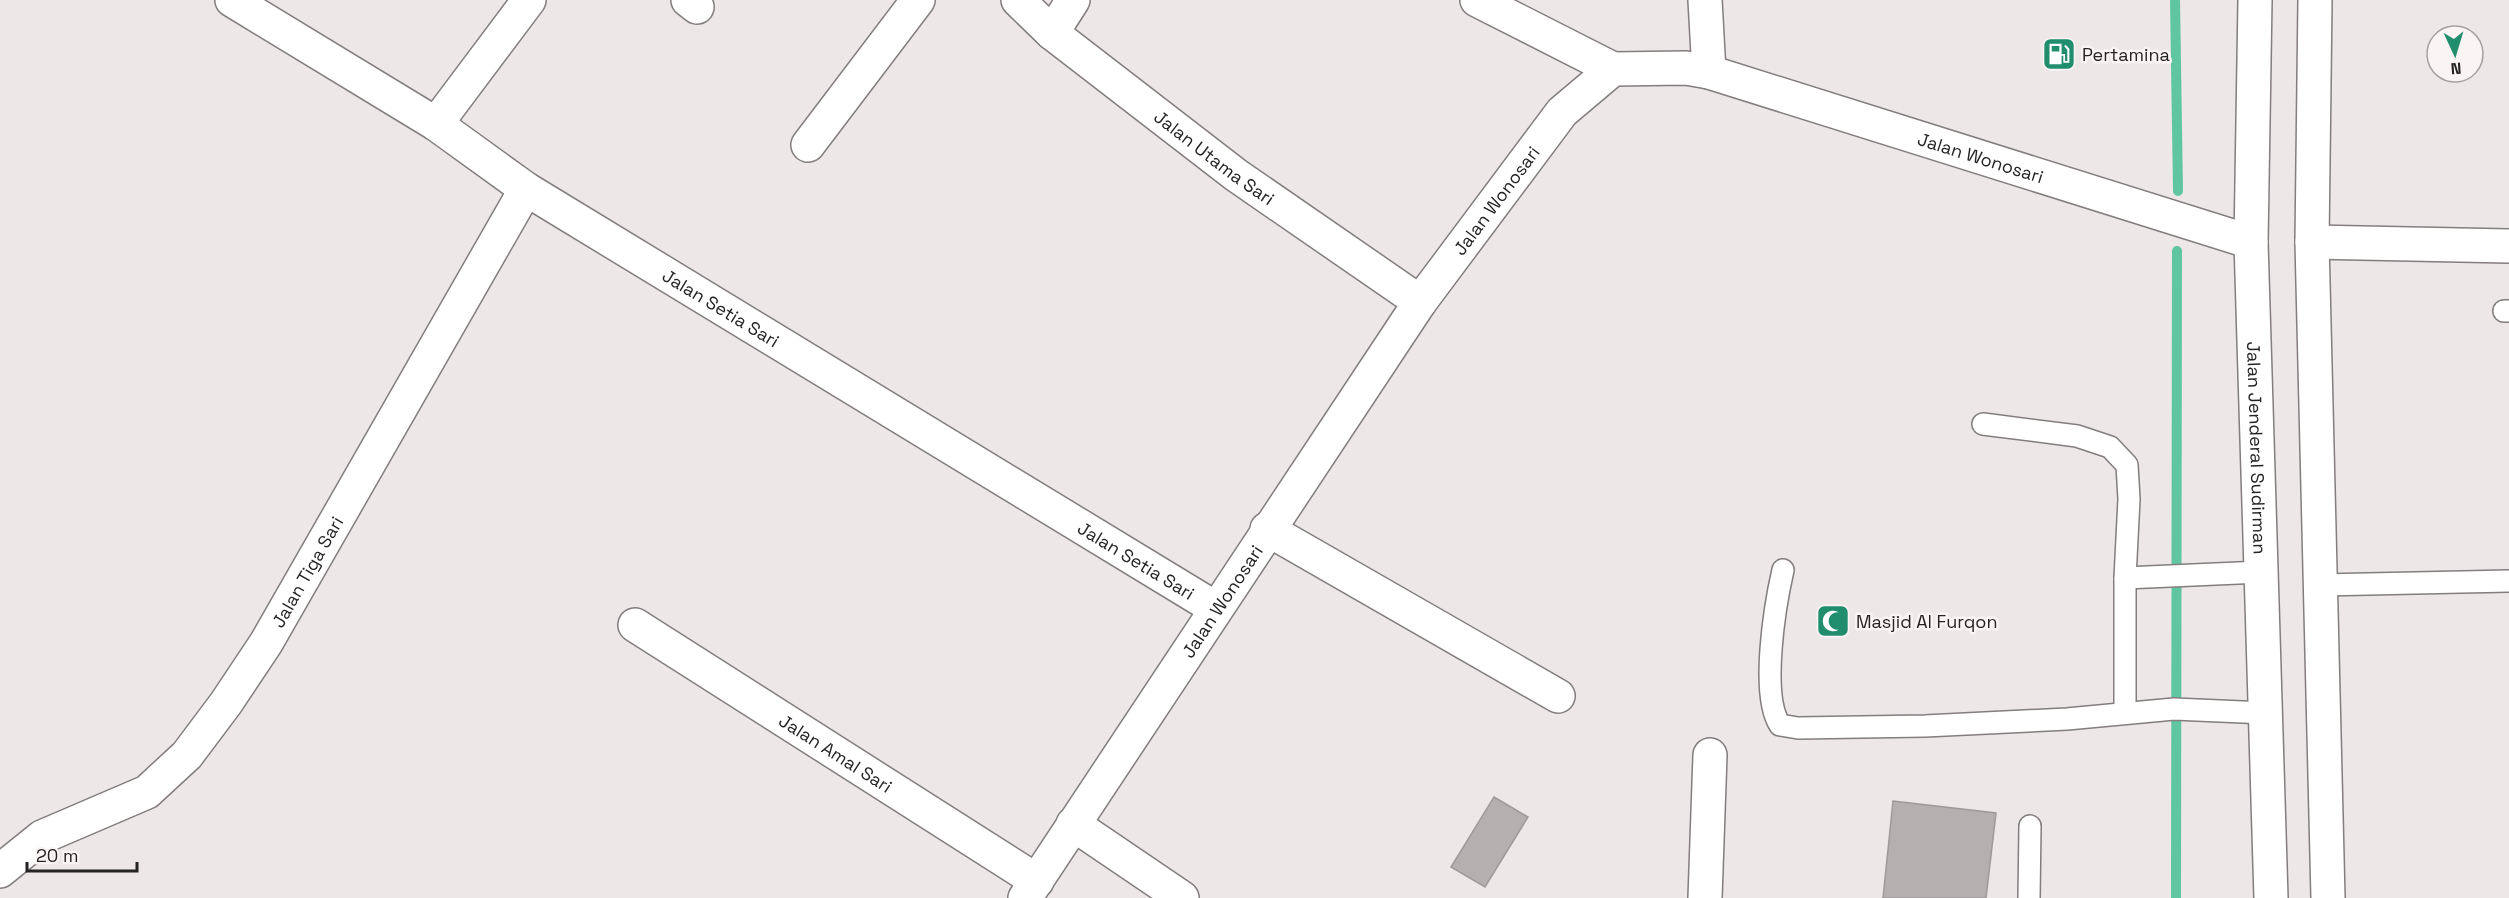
<svg xmlns="http://www.w3.org/2000/svg" width="2509" height="898" viewBox="0 0 2509 898" font-family="'Space Grotesk',sans-serif">
  <rect width="100%" height="100%" fill="#ede7e7"/>
  <g fill="none" stroke-linecap="round" stroke-linejoin="round">
    <g stroke="#60c6a2" stroke-width="10">
      <path d="M2175 0 2178 191"/>
      <path d="M2176 898 2177 251"/>
    </g>
  </g>
  <g fill="#b5afb0" stroke="#9f999a" stroke-width="1.5">
    <path d="M1494 797 1528 817 1485 887 1451 867Z"/>
    <path d="M1893 801 1996 813 1986 898H1883Z"/>
  </g>
  <g fill="none" stroke-linecap="round" stroke-linejoin="round">
    <defs>
      <g id="service">
        <path d="M2504 311H2509"/>
        <path d="M1983 424 2077 436 2110 447 2127 465 2129 499 2125 578V713"/>
        <path d="M1783 570C1775 605 1760 695 1780 725L1798 728 1925 726 2067 719 2174 709 2266 713"/>
        <path d="M2125 578 2261 572"/>
        <path d="M2321 585 2509 581"/>
        <path d="M2029 898 2030 826"/>
      </g>
      <g id="minor">
        <path id="s1" d="M232 0 436 124 526 189 1215 608"/>
        <path d="M688 0 697 7"/>
        <path id="s2" d="M1018 0 1052 33 1236 175 1420 302"/>
        <path d="M1477 0 1613 69"/>
        <path d="M1705 0 1709 72"/>
        <path d="M1052 33 1073 0"/>
        <path d="M436 124 529 0"/>
        <path d="M808 145 918 0"/>
        <path d="M2312 242 2509 246"/>
        <path d="M1267 529 1558 696"/>
        <path id="s3" d="M635 625 1037 881"/>
        <path d="M1073 824 1182 898"/>
        <path id="s4" d="M0 871 42 837 147 792 187 755 226 703 266 643 526 189"/>
        <path d="M1705 898 1710 755"/>
      </g>
      <g id="tertiary">
        <path id="s5" d="M1025 898 1420 302 1562 112 1613 69 1686 68 1709 72 2251 242"/>
      </g>
      <g id="primary">
        <path id="s6" d="M2255 0 2251 242 2271 898"/>
        <path d="M2315 0 2312 242 2328 898"/>
      </g>
    </defs>
    <use href="#service" stroke="#837d7e" stroke-width="24"/>
    <use href="#minor" stroke="#837d7e" stroke-width="36"/>
    <use href="#tertiary" stroke="#837d7e" stroke-width="36"/>
    <use href="#primary" stroke="#837d7e" stroke-width="36"/>
    <use href="#service" stroke="#fff" stroke-width="21"/>
    <use href="#minor" stroke="#fff" stroke-width="33"/>
    <use href="#tertiary" stroke="#fff" stroke-width="33"/>
    <use href="#primary" stroke="#fff" stroke-width="33"/>
  </g>
  <defs>
    <symbol id="fuel-square" viewBox="-11 -11 22 22"><rect x="-9" y="-9" width="18" height="18" rx="4" fill="#208d6c" stroke="#fbf4f5"/><path d="M-5.5-6h7V0h2V4h1.3V-2.5L3-4.5l.8-.8L6-3V5H2.5V1h-1V6h-7ZM-4.2-4.7v3.2H.2V-4.7Z" fill="#fff"/></symbol>
    <symbol id="mosque-square" viewBox="-11 -11 22 22"><rect x="-9" y="-9" width="18" height="18" rx="4" fill="#208d6c" stroke="#fbf4f5"/><path d="M3.5-4.9A6 6 0 1 0 3.5 4.9A5 5 0 1 1 3.5-4.9Z" fill="#fff"/></symbol>
  </defs>
  <g fill-rule="evenodd">
    <use href="#fuel-square" x="2040" y="35" width="38" height="38"/>
    <use href="#mosque-square" x="1814" y="602" width="38" height="38"/>
  </g>
  <g text-anchor="middle" dominant-baseline="central" stroke-width="5" stroke-linejoin="round" paint-order="stroke">
    <g font-size="18" fill="#252323" stroke="#fbf4f5" text-anchor="start">
      <text x="2082" y="54">Pertamina</text>
      <text x="1856" y="621">Masjid Al Furqon</text>
    </g>
    <g font-size="18" fill="#252323" stroke="#fbf4f5">
      <text stroke="none"><textPath href="#s5" startOffset="1400">Jalan Wonosari</textPath></text>
      <text stroke="none"><textPath href="#s2" startOffset="252">Jalan Utama Sari</textPath></text>
      <text stroke="none"><textPath href="#s5" startOffset="842">Jalan Wonosari</textPath></text>
      <text stroke="none"><textPath href="#s1" startOffset="578">Jalan Setia Sari</textPath></text>
      <text stroke="none"><textPath href="#s6" startOffset="448">Jalan Jenderal Sudirman</textPath></text>
      <text stroke="none"><textPath href="#s1" startOffset="1064">Jalan Setia Sari</textPath></text>
      <text stroke="none"><textPath href="#s4" startOffset="442">Jalan Tiga Sari</textPath></text>
      <text stroke="none"><textPath href="#s5" startOffset="356">Jalan Wonosari</textPath></text>
      <text stroke="none"><textPath href="#s3" startOffset="238">Jalan Amal Sari</textPath></text>
    </g>
  </g>
  <g transform="translate(2455 54) rotate(176)"><circle r="28" fill="#fbf4f5" stroke="#a5a0a1" stroke-width="1.5"/>
  <path d="M0-4.5L10 22L0 15L-10 22Z" fill="#208d6c"/>
  <text y="-9" font-size="16" font-weight="bold" text-anchor="middle" fill="#252323">N</text>
  </g>
  <path d="M27 862v9h110v-9" fill="none" stroke="#252323" stroke-width="3"/>
  <text x="36" y="862" font-size="18" fill="#252323" stroke="#fbf4f5" stroke-width="4.5" paint-order="stroke">20 m</text>
</svg>
